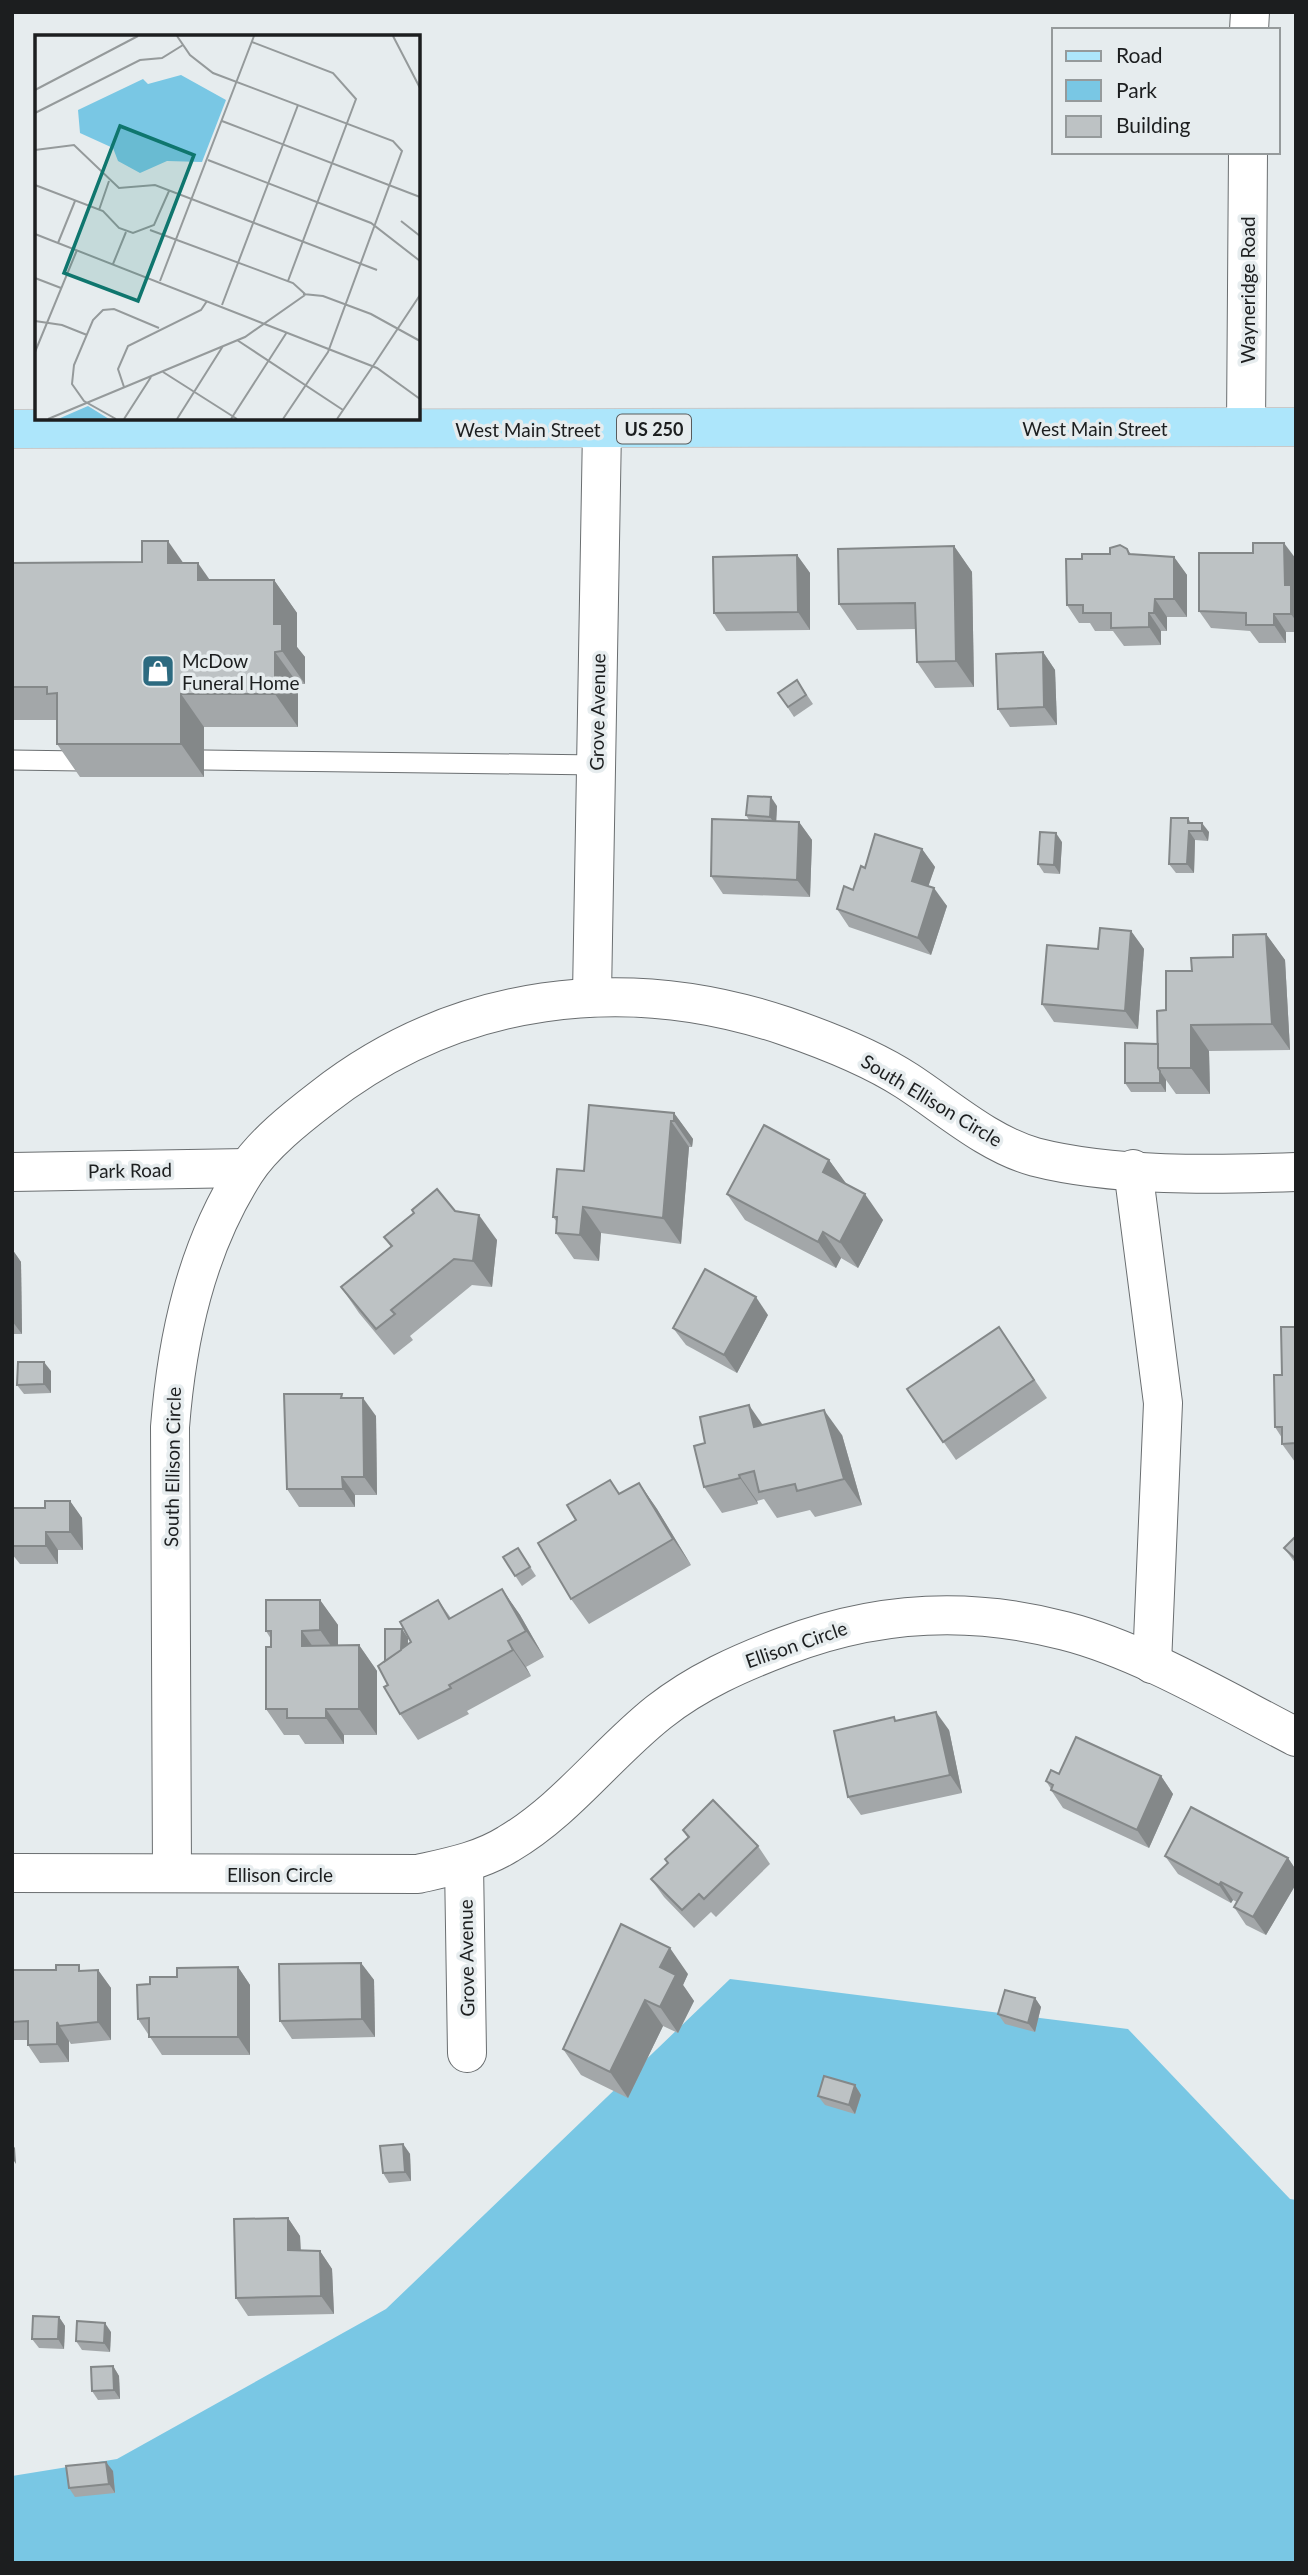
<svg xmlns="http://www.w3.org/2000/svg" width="1308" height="2575" viewBox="0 0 1308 2575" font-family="Lato,sans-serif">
  <rect width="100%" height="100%" fill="#e6ecee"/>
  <path fill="#79c7e4" d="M730 1979 1128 2029 1290 2199 1296 2200V2563H12V2476L117 2459 386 2309Z"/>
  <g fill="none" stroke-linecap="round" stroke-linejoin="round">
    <defs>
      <g id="lane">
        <path d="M12 760 81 761"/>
        <path d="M204 760 597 765"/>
      </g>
      <g id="street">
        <path d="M1249 30 1250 12"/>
        <path d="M1246 427 1248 152"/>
        <path d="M592 995 602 429"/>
        <path d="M1133 1169 1163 1403 1152 1664"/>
        <path d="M12 1172 247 1168"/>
        <path d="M464 1864 467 2053"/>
        <path d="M12 1873 418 1874C449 1867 481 1861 508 1844 566 1810 607 1753 659 1712 697 1682 740 1663 785 1646 876 1611 971 1606 1065 1631 1140 1650 1226 1701 1296 1737"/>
        <path d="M172 1873 170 1427C177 1338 196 1249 245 1172 263 1144 296 1118 322 1098 456 993 625 972 785 1026 826 1040 870 1057 907 1081 947 1107 988 1144 1035 1157 1113 1177 1215 1175 1296 1172"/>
      </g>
      <path id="primary" d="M12 429 1296 427"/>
    </defs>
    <use href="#lane" stroke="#6a6e70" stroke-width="21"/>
    <use href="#street" stroke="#6a6e70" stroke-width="40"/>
    <use href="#primary" stroke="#c9c9c9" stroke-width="40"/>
    <use href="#lane" stroke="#fff" stroke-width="19"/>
    <use href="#street" stroke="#fff" stroke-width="38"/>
    <use href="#primary" stroke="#ade6fb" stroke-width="38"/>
  </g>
  <g fill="#a3a7a9">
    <path d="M954 546 972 572 974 687 935 688 917 662 916 629 857 630 839 604Z"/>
    <path d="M1127 549 1131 554 1174 557 1187 575V617H1167V631H1161V645L1124 646 1113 631H1095L1090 623H1079L1067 605 1082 559 1110 554Z"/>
    <path d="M797 555 810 573V630L726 631 714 613Z"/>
    <path d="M1296 559V632H1286V643H1259L1250 631 1211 628 1199 611Z"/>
    <path d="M12 563H183L210 580H274L297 613V647L305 657V684H298V727H204V777H80L57 744V720H12Z"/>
    <path d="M1043 652 1055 670 1057 725 1010 727 998 709Z"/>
    <path d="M797 680 813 704 794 717 778 693Z"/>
    <path d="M777 806 776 821 799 822 812 840 810 897 723 894 711 876 749 820 746 815Z"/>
    <path d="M1188 818 1191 823 1209 832 1208 841 1195 840 1194 873H1176L1169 864Z"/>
    <path d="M1062 842 1060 874 1044 873 1038 864Z"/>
    <path d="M922 849 935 867 928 886 947 906 931 955 849 927 837 909 853 890 865 868Z"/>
    <path d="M1131 931 1144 949 1138 1029 1054 1022 1042 1004Z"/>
    <path d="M1266 934 1285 960 1290 1050 1209 1051 1210 1094H1176L1166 1080V1092H1131L1125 1083 1158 1044 1166 1010 1192 971 1233 957Z"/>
    <path d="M674 1113 693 1139 692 1147H689L681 1244 601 1233 599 1261 574 1259 556 1233 557 1222 553 1217 584 1171Z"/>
    <path d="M829 1160 846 1184 883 1220 858 1268 841 1258 836 1268 745 1220 727 1194Z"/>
    <path d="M455 1211 497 1240 492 1287 472 1285 410 1336 413 1340 394 1355 359 1313 341 1287 391 1247 384 1237Z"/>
    <path d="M12 1249 21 1262 22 1334H12Z"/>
    <path d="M768 1315 737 1373 686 1345 673 1328Z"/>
    <path d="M999 1327 1047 1398 956 1460 907 1389Z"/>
    <path d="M1296 1327V1462H1295L1282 1444V1438L1275 1427 1282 1375Z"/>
    <path d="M51 1371V1393L24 1394 17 1385Z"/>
    <path d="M344 1398 376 1416 377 1495H355V1507H299L287 1489Z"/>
    <path d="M763 1425 842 1435 862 1505 815 1517 810 1510 777 1518 764 1499 757 1501 758 1504 722 1513 704 1487 705 1443Z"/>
    <path d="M610 1480 620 1494 639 1483 657 1509 691 1565 589 1624 571 1599 576 1520Z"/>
    <path d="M70 1501 82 1518 83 1550H58V1564H20L12 1554V1508H45Z"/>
    <path d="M1296 1536V1564L1284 1548Z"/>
    <path d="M518 1548 536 1576 522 1586 503 1557Z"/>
    <path d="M502 1589 520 1615 544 1657 526 1667 531 1676 467 1711 469 1714 418 1740 400 1714 388 1685 385 1661 402 1629 408 1638V1645L411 1642 438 1600 451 1618Z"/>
    <path d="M320 1600 338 1625V1646L359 1645 377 1671V1735H344V1744H305L299 1735H284L266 1709 271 1647V1639L266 1631Z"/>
    <path d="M897 1720 949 1730 962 1793 861 1815 848 1797Z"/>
    <path d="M1161 1776 1173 1794 1149 1848 1063 1808 1051 1790V1789L1046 1781Z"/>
    <path d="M683 1830 758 1846 770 1864 716 1917 711 1912 694 1928 664 1897 651 1879 668 1863 688 1838Z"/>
    <path d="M1165 1856 1288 1858 1296 1870V1884L1266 1935 1246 1925 1234 1907 1237 1902 1233 1900 1231 1903 1178 1874Z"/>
    <path d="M361 1963 374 1980 375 2037 292 2039 280 2021Z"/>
    <path d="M238 1967 250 1985V2055H162L138 2019 150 1984 177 1977Z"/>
    <path d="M12 1970H98L111 1988V2040L71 2044 69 2041V2062L40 2063 28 2045V2040H12Z"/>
    <path d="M688 1974 683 1985 694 2001 678 2033 663 2026 628 2098 581 2075 563 2049Z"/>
    <path d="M1035 1998 1041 2007 1035 2032 1005 2024 998 2014Z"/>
    <path d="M855 2085 861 2095 855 2114 825 2105 818 2096Z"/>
    <path d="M403 2144 410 2154 411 2181 389 2183 383 2173Z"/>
    <path d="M288 2218 300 2236 301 2250 320 2251 332 2269 334 2314 248 2316 236 2298Z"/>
    <path d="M59 2317 65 2326 64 2349 39 2348 32 2339Z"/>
    <path d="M111 2332 110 2352 82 2350 76 2341Z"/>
    <path d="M113 2366 119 2376 120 2399 98 2400 92 2391Z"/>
    <path d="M113 2471 115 2493 75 2497 69 2488Z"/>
  </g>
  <g fill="#848889">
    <path d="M168 541 191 574 168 563Z"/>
    <path d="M1284 543 1296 559V621L1291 614 1285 585Z"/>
    <path d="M954 546 972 572 974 687 956 661Z"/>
    <path d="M797 555 810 573V630L798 612Z"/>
    <path d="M1174 557 1187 575V617L1174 599Z"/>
    <path d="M198 563 221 596 198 580Z"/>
    <path d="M274 580 297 613V647L305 657V684L282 651 274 624Z"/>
    <path d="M1155 599 1167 617V631L1154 613Z"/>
    <path d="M1149 613 1161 631V645L1149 627Z"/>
    <path d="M1274 614 1286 632V643L1274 625Z"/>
    <path d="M275 652 298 684V727L275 694Z"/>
    <path d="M1043 652 1055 670 1057 725 1044 707Z"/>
    <path d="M181 694 204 727V777L181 744Z"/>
    <path d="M771 797 777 806 776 826 770 817Z"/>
    <path d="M799 822 812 840 810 897 797 880Z"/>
    <path d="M1202 823 1209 832 1208 841 1202 831Z"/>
    <path d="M1189 831 1195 840 1194 873 1187 864Z"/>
    <path d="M1056 833 1062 842 1060 874 1054 865Z"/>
    <path d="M922 849 935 867 924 899 912 881Z"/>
    <path d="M934 888 947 906 931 955 918 938Z"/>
    <path d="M1131 931 1144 949 1138 1029 1125 1011Z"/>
    <path d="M1266 934 1285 960 1290 1050 1272 1024Z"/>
    <path d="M1191 1025 1209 1051 1210 1094 1191 1068Z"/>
    <path d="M1160 1071 1166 1080V1092L1160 1083Z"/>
    <path d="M674 1113 693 1139 692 1147 674 1121Z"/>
    <path d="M671 1121 689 1147 681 1244 663 1218Z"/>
    <path d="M829 1160 848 1186 823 1172Z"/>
    <path d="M865 1194 883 1220 858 1268 840 1242Z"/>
    <path d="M583 1207 601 1233 599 1261 580 1235Z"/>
    <path d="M479 1215 497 1240 492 1287 473 1261Z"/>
    <path d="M823 1232 841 1258 836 1268 818 1242Z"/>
    <path d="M12 1249 21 1262 22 1334 12 1321Z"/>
    <path d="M756 1297 768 1315 737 1373 724 1355Z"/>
    <path d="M44 1362 51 1371V1393L44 1384Z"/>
    <path d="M363 1398 376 1416 377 1495 364 1477Z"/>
    <path d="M749 1405 767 1431 754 1427Z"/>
    <path d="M824 1410 842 1435 862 1505 844 1479Z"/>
    <path d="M739 1475 757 1501 758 1504 740 1478Z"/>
    <path d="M342 1477 355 1495V1507L343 1489Z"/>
    <path d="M639 1483 657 1509 691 1565 673 1539Z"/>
    <path d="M70 1501 82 1518 83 1550 70 1532Z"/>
    <path d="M46 1532 58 1550V1564L46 1546Z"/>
    <path d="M502 1589 520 1615 544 1657 526 1631Z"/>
    <path d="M320 1600 338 1625V1656L320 1630Z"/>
    <path d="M402 1629 408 1638 407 1679 400 1669Z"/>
    <path d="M302 1631 320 1657 302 1646Z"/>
    <path d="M508 1641 526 1667 531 1676 513 1650Z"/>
    <path d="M359 1645 377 1671V1735L359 1709Z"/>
    <path d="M326 1709 344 1735V1744L326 1718Z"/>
    <path d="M936 1712 949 1730 962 1793 950 1775Z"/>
    <path d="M1161 1776 1173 1794 1149 1848 1137 1830Z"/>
    <path d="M1288 1858 1296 1870V1884L1266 1935 1253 1917Z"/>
    <path d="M1221 1882 1233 1900 1231 1903 1219 1885Z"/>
    <path d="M670 1948 688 1974 683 1985 694 2001 678 2033 660 2007V1967Z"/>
    <path d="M361 1963 374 1980 375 2037 362 2019Z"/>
    <path d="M238 1967 250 1985V2055L238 2037Z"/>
    <path d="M98 1970 111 1988V2040L98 2022Z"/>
    <path d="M1035 1998 1041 2007 1035 2032 1028 2023Z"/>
    <path d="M645 2000 663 2026 628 2098 610 2072Z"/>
    <path d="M57 2022 69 2041V2062L57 2044Z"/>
    <path d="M855 2085 861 2095 855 2114 849 2105Z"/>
    <path d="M12 2144 15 2148 16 2164 12 2158Z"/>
    <path d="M403 2144 410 2154 411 2181 405 2172Z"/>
    <path d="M288 2218 300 2236 301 2267 288 2250Z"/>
    <path d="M320 2251 332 2269 334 2314 321 2296Z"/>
    <path d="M59 2317 65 2326 64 2349 58 2339Z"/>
    <path d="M105 2323 111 2332 110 2352 104 2343Z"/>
    <path d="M113 2366 119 2376 120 2399 114 2390Z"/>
    <path d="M106 2462 113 2471 115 2493 109 2484Z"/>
  </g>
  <g fill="#bdc2c4" stroke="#848889" stroke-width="2">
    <path d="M142 541H168V563H198V580H274V624H282V651L275 652V694H181V744H57V693L47 694V687H12V563L142 562Z"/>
    <path d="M1253 543H1284L1285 585H1291V614H1274V625H1246V613L1199 611V553H1253Z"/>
    <path d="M1120 545 1127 549 1129 554 1174 557V599H1155L1154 613H1149V627L1111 628V613H1083V605H1067L1066 559H1082V554H1110V548Z"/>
    <path d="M954 546 956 661 917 662 915 603 839 604 838 549Z"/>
    <path d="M797 555 798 612 714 613 713 557Z"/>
    <path d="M1043 652 1044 707 998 709 996 654Z"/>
    <path d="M797 680 806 695 788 707 778 693Z"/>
    <path d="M748 796 771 797 770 817 746 815Z"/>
    <path d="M1171 818H1188V823H1202V831H1189L1187 864H1169Z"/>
    <path d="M712 819 799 822 797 880 711 876Z"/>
    <path d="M1040 832 1056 833 1054 865 1038 864Z"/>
    <path d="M875 834 922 849 912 881 934 888 918 938 837 909 844 886 853 890 861 866 865 868Z"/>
    <path d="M1100 928 1131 931 1125 1011 1042 1004 1047 945 1098 949Z"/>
    <path d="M1266 934 1272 1024 1191 1025V1068H1158L1157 1011 1166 1010V971H1192L1191 958 1233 957V935Z"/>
    <path d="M1125 1043 1158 1044V1068L1160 1071V1083H1125Z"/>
    <path d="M589 1105 674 1113V1121H671L663 1218 583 1207 580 1235 556 1233 557 1217H553L557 1169 584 1171Z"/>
    <path d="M764 1125 829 1160 823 1172 865 1194 840 1242 823 1232 818 1242 727 1194Z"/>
    <path d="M437 1189 455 1211 479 1215 473 1261 454 1259 391 1310 395 1314 376 1329 341 1287 392 1246 384 1237 414 1213 412 1210Z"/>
    <path d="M705 1269 756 1297 724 1355 673 1328Z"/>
    <path d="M999 1327 1034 1380 943 1442 907 1389Z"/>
    <path d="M1281 1327H1296V1443L1282 1444V1427H1275L1274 1375H1282Z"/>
    <path d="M18 1362H44V1384L17 1385Z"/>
    <path d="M284 1394H342L341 1398H363L364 1477H342L343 1489H287Z"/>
    <path d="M749 1405 754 1427 824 1410 844 1479 797 1491 795 1484 759 1492 754 1471 739 1475 740 1478 704 1487 694 1446 705 1443 700 1417Z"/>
    <path d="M610 1480 619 1494 639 1483 673 1539 571 1599 538 1543 576 1520 567 1505Z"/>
    <path d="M45 1501H70V1532H46V1546H12V1508H45Z"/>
    <path d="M1296 1536V1559L1284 1548Z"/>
    <path d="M518 1548 530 1567 515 1576 503 1557Z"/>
    <path d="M502 1589 526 1631 508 1641 513 1650 449 1685 451 1688 400 1714 384 1687 388 1685 378 1666 411 1642 400 1622 438 1600 449 1619Z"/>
    <path d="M266 1600H320V1630L302 1631V1646L359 1645V1709H326V1718H287V1709H266V1647H271V1631H266Z"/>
    <path d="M385 1629H402L401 1650 385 1661Z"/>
    <path d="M936 1712 950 1775 848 1797 834 1731 894 1717 895 1721Z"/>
    <path d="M1076 1737 1161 1776 1137 1830 1051 1790 1053 1785 1046 1781 1051 1770 1059 1774Z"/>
    <path d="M713 1800 758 1846 704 1899 699 1894 682 1910 651 1879 668 1863 665 1859 689 1837 683 1830Z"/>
    <path d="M1191 1807 1288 1858 1253 1917 1234 1907 1242 1893 1221 1882 1219 1885 1165 1856Z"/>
    <path d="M621 1924 670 1948 660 1967 676 1975 660 2007 645 2000 610 2072 563 2049Z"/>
    <path d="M361 1963 362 2019 280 2021 279 1964Z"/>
    <path d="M56 1965H79V1971L98 1970V2022L59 2026 57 2022V2044L28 2045V2021L12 2022V1970H56Z"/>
    <path d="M238 1967V2037H149V2018L138 2019 137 1985 150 1984V1977H177V1968Z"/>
    <path d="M1005 1990 1035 1998 1028 2023 998 2014Z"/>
    <path d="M824 2076 855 2085 849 2105 818 2096Z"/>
    <path d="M403 2144 405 2172 383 2173 380 2146Z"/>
    <path d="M288 2218V2250L320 2251 321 2296 236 2298 234 2219Z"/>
    <path d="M33 2316 59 2317 58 2339H32Z"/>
    <path d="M77 2321 105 2323 104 2343 76 2341Z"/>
    <path d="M113 2366 114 2390 92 2391 91 2367Z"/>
    <path d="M106 2462 109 2484 69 2488 66 2466Z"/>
  </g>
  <defs>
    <symbol id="shop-square" viewBox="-11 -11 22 22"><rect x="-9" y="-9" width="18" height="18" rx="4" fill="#2c6a80" stroke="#e6ecee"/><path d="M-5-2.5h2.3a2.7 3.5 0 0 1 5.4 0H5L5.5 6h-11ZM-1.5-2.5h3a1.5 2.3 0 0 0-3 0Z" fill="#fff"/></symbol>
  </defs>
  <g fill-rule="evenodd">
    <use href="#shop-square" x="139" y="652" width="38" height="38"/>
  </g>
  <g text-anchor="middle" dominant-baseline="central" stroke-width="7" stroke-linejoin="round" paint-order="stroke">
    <rect fill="#e6ecee" stroke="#595c5d" stroke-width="2" x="617" y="414.5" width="74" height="29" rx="5"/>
    <g font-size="18" font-weight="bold" fill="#1c1e1f">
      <text x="654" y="429">US 250</text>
    </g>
    <g font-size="19" fill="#1c1e1f" stroke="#e6ecee">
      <text transform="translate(1247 290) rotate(-90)">Wayneridge Road</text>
      <text x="1095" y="428">West Main Street</text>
      <text x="528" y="429">West Main Street</text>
      <text transform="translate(597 712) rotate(-89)">Grove Avenue</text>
      <text transform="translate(932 1100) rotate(31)">South Ellison Circle</text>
      <text transform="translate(130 1170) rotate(-1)">Park Road</text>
      <text transform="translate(172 1467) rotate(-89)">South Ellison Circle</text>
      <text transform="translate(796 1644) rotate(-19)">Ellison Circle</text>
      <text x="280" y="1874">Ellison Circle</text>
      <text transform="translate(466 1958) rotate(-91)">Grove Avenue</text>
    </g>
    <g font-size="19" fill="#1c1e1f" stroke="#e6ecee" text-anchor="start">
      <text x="182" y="660">McDow<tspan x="182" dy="22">Funeral Home</tspan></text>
    </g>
  </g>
  <g transform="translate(35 35)">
    <rect width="385" height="385" fill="#e6ecee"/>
    <path d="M146 40 191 65 167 127 132 126 105 138 83 126 78 113 45 98 43 75 108 44 113 49ZM53 371 74 384H23Z" fill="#79c7e4"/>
    <path fill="none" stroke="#959a9b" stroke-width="2" d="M142 1 155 20 178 38 358 106 367 116 293 317 248 384M358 1 385 53M217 7 298 38 321 64 253 246M0 55 103 1M0 78 105 25 127 23 148 10M187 86 385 162M0 115 39 110 84 153 120 150 342 235M173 125 336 188 385 226M0 150 68 176 84 193 98 198 119 190 134 156M64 175 74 146M366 186 385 201M115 195 258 248 270 259M0 199 342 333 385 364M23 208 40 166M78 229 91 197M0 243 26 253M125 246 219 1M268 259 288 261 336 279 385 306M187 270 263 70M0 286 27 290 52 300M202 305 308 375M0 317 42 215M338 331 385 260M128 337 202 384M89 352 83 334 93 311 166 275 172 266M13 384 210 302 270 260M81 384 49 366 37 349 39 330 58 285 68 275 79 274 124 293M89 384 116 342M142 384 188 311M196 384 252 297M302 384 338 331"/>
    <path fill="#0f766e" fill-opacity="0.15" stroke="#0f766e" stroke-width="3.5" d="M85 91 159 120 103 266 29 238Z"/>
    <rect width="385" height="385" fill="none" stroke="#1c1e1f" stroke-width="3.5"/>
  </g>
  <rect width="1308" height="2575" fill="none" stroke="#1c1e1f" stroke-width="28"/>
  <rect x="1052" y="28" width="228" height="126" fill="#e6ecee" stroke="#959a9b" stroke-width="2"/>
  <rect x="1066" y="51" width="35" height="10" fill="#ade6fb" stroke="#959a9b" stroke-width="2"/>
  <text x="1116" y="63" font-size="21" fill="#1c1e1f">Road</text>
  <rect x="1066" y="80" width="35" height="21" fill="#79c7e4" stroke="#959a9b" stroke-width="2"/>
  <text x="1116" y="98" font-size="21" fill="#1c1e1f">Park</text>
  <rect x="1066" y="116" width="35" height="21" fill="#bdc2c4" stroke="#959a9b" stroke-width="2"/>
  <text x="1116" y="133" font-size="21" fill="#1c1e1f">Building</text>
</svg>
